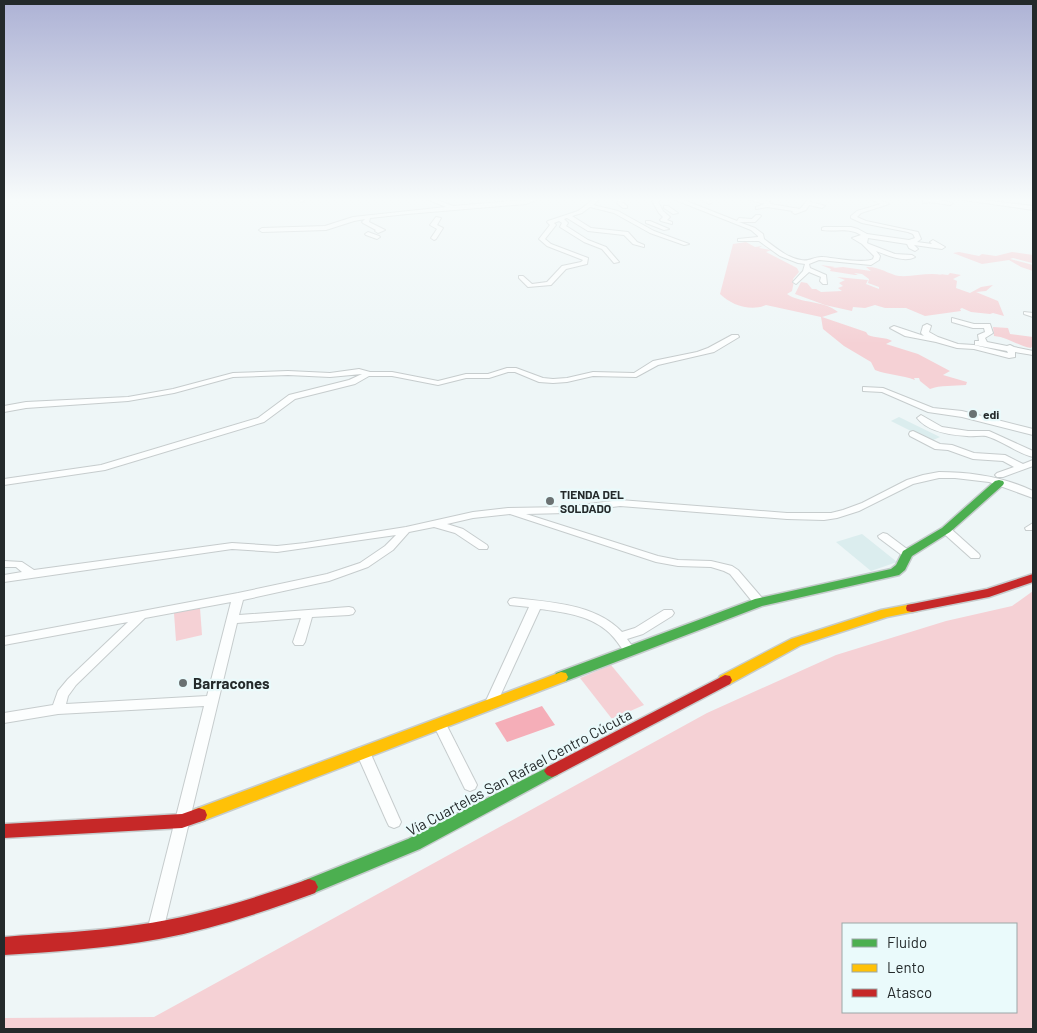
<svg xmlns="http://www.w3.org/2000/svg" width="1037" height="1033" viewBox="0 0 1037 1033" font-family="Barlow,sans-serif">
  <rect width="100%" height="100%" fill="#eef6f7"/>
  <g fill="#dbedee">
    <path d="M899 417 940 437 931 441 891 421Z"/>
    <path d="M862 534 897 562 871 571 836 542Z"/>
  </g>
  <g fill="#f5d1d5" fill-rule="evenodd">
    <path d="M746 242 755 247 762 246 759 248 771 250 766 252 797 268 799 272 793 279 794 281 792 291 787 294C801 304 824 300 838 312L822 317 866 332 868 335C875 338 886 337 892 341L886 344 918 354 950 371 943 375 967 382 966 385C954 386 940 385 930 389L920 381 919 378H914L915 380C902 375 888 375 875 370L871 362 844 346 823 329 821 317 766 305C751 312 731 305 720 294L733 244Z"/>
    <path d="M959 252 979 256 982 254 996 256 1012 252 1033 255 1032 263 1013 258 1010 259 1033 265V271L1021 267 1009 260 982 264 953 253Z"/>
    <path d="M821 265 835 267 832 268 843 267 871 271 866 267C879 266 888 274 899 276 914 277 928 272 942 275L940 274 948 275 950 273 961 275 953 279 957 281 956 288 970 293 981 287 993 285 986 291 976 292 998 301 1004 316 993 313 990 314 971 312 962 308 960 309 961 311 925 316 906 308H885L875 305 865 308 853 307 852 311 825 305 795 294 801 282 807 283 812 289H816L821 292 842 291 838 288 843 286 839 283 845 280 837 277 868 280 866 284 879 289V287L868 283 869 279 862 274 854 273 858 275H855L830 271 831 269Z"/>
    <path d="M993 327 1008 328 1010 334 1033 337V345L1031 348C1018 346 1008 337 994 336Z"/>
    <path d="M1033 591V1029H4V1018L154 1017 707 713 836 655 946 621 1012 606ZM843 924H1016V1012H843Z"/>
    <path d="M200 608 202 635 176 641 174 613Z"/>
    <path d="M611 665 644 705 612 719 580 678Z"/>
  </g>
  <path fill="#f5aeb8" d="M542 706 555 725 507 742 495 723Z"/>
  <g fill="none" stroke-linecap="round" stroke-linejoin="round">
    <defs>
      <g id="street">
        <path d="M299 199H304L305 200 302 202Z"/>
        <path d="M426 199H434L453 206 538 199 526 204 407 214 370 218 369 222 385 230 378 233 375 231 376 230 363 223 362 222 365 219 354 221 326 230 262 232 259 230 262 228 325 226 353 217 446 207Z"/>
        <path d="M594 199H600L593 205 618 211 654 231 689 244 684 245 650 233 614 213 590 207 582 213 572 216 591 228 628 232 637 242 644 245V247L633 244 624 235 588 231 567 218 564 219 568 223 566 226 588 240 606 247 619 262 614 263 602 249 584 242 560 227 562 223 559 221 554 223 556 225 545 239 551 244 588 258 587 264 566 269 551 285 528 287 519 278V276H523L532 284 547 282 562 266 581 262 583 260 547 246 539 239 550 225 547 222 548 221 578 211Z"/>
        <path d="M619 199H624L622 202 627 206V208H623L617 203Z"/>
        <path d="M654 199H662L658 202 663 211 670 217 667 220 672 222V224L661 221 660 220 663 217 659 213 652 201Z"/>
        <path d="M673 199H681L737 221 739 218 752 219 756 215H760L761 216 755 222H739L755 228 763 234 764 239C775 247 787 258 801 260 809 262 815 256 823 257 835 258 864 264 873 259L874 256 862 244 852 238 861 235C849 227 835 232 822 230V228L824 227H851L858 229 867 234 909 240 915 238 913 234 908 232 862 223 851 218V216L857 211 881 204 870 199H878L889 204 861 213 857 217 866 221 918 232 921 239 917 242 932 244 930 242 933 240 945 247 942 249 914 245 918 249 915 251 909 248 907 244 868 238 867 243 869 244 895 254 912 255 915 257C904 263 887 255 876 251L880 256 879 260 871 265 819 260 809 264 810 268 826 275 827 284H823L820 281 821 277 809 272 796 284 793 282 803 271 805 264 798 263 780 256 759 241H738V239L758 237V236L751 230Z"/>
        <path d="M701 199H708L712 202 709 204Z"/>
        <path d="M747 199H759L770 202V204L800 209 807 201 825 206 822 208 809 205 806 210 795 214 792 212 793 211 767 207 756 209V207L765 204Z"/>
        <path d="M926 199H936L953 203 950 205 930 202 923 203V201Z"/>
        <path d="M957 199H975L1033 206V210Z"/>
        <path d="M664 206H668L678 213 673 214 664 208Z"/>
        <path d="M436 217 441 218 437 225 443 228 436 239 434 240 431 238 437 229 430 225Z"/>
        <path d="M646 221H650L669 229 664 230 646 223Z"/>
        <path d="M368 232 379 236 380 237 377 239 366 235 365 234Z"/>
        <path d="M1024 312 1033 313V317L1024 314Z"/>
        <path d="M952 318 974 324H990L993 333 985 338 987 342 1007 346 1010 345 1014 347 1033 351V355L1015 352V357L1009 358 974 349 957 348 936 342 905 336 890 328 894 326 924 336 921 333 923 326 927 324 931 326 929 332 938 337 958 344 974 345 1008 353 1007 351 975 345V341H979L978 335 985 332 984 328H973L952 322Z"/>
        <path d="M732 335H738L739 337 714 352 658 365 636 377 593 376 567 382 553 383 539 382 515 372H508L489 378H466L438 385 392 376H369L355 384 295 399 264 422 105 470 4 485V479L101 465 258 418 289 395 349 380 362 374 330 377 288 375 233 377 174 393 128 401 26 408 4 412V406L26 402 128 397 173 389 233 373 288 371 330 373 359 369 370 372H392L438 381 466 374H488L507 368H516L543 378 553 379 567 378 593 372 634 373 653 361 697 352 708 348Z"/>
        <path d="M863 387 883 388 933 408 962 411 1033 429V435L962 417 928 412 882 392 863 391Z"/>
        <path d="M921 415 942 427 968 431H989L1033 451V457C1017 453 1003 441 986 436 980 435 973 437 967 436 950 435 928 432 917 418Z"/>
        <path d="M913 431 940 444 952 445 974 453 1005 455 1023 464 1033 460V466L1003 477H997L995 475 997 473 1014 467 1003 461 973 459 948 450 935 449 910 436 909 434 910 432Z"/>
        <path d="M939 472C971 472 1004 477 1033 491V498L989 482 955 478H939L913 484 859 511 837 518 824 520 787 519 620 506 566 513 526 514 658 556 678 560 711 561 732 566 738 570 763 599 765 602 763 605H755L730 574 724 571 711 567 678 566 656 562 510 514 473 518 447 524 463 529 487 545 488 547 487 549H479L455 533 434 527 409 532 393 550 368 567 329 581 243 600 239 615 349 607 353 608 355 611 353 614 349 615 312 617 305 642 303 645H295L293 642 301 618 237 623 163 931 161 936 155 939 149 936 147 931 204 706 58 714 4 723V713L53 705 58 691 68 679 128 622 4 645V637L238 593 327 574 360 563 385 546 396 535 277 552 232 549 4 582V575L22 572 16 567H4V561L22 562 34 570 232 543 277 546 305 543 406 527 473 512 508 508 566 507 620 500 787 513H831L843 510 862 503 907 480 923 475ZM231 602 207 696 66 704 68 696 76 685 145 618Z"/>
        <path d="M1033 523V530H1026L1025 528Z"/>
        <path d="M946 527 950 528 979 554 980 556 979 558H971L942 532 941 530 942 528Z"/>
        <path d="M883 533 887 534 911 552 912 554 911 556H903L879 538 878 536Z"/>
        <path d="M514 598C550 602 596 604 622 632L635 628 664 610H672L674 613 672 616 643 634 627 639 636 651 634 654 630 655 626 654C620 646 614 636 606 630 588 615 562 612 540 609L496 705 494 708 490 710 486 708 484 705 529 607 510 605 508 602 510 599Z"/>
        <path d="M439 719 444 720 475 781 477 785 475 789 470 791 465 789 433 724 434 720Z"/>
        <path d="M363 747 368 748 370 752 401 822 399 826 394 828 389 826 387 822 356 752 358 748Z"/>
      </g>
      <g id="fast">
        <path d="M999 480 1003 481 1004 483 1003 485 950 532 912 556 905 570 899 575 762 606 566 681 561 682 556 681 554 677 556 673 755 599 891 569 896 565 903 551 942 528 995 481Z"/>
        <path d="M552 765 557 767 560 771 557 775 420 849 309 895 303 893 300 887 303 881 408 839Z"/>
      </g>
      <g id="slow">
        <path d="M912 604 917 605 918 608 917 611 887 617 801 645 730 684 725 685 720 684 718 680 720 676 791 639 881 610Z"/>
        <path d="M561 672 566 673 568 677 566 681 205 820 199 822 193 820 191 815 193 810Z"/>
      </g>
      <g id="jam">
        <path d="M1033 574V582L989 597 912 612 907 611 906 608 907 605 987 589Z"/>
        <path d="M725 675 730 676 732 680 730 684 557 775 552 777 547 775 544 771 547 767Z"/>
        <path d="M199 808 205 810 207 815 205 820 182 828 4 838V824L182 814Z"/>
        <path d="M309 879 315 881 318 887 315 893C264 912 212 929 159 939 108 948 55 952 4 955V937C48 933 93 932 137 925 196 917 253 899 309 879Z"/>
      </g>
    </defs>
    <use href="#street" stroke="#c6cccd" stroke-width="2"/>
    <use href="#fast" stroke="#c6cccd" stroke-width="3"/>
    <use href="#slow" stroke="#c6cccd" stroke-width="3"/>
    <use href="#jam" stroke="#c6cccd" stroke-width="3"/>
    <use href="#street" fill="#fcfefe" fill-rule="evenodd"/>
    <use href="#fast" fill="#4caf50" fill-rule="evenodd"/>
    <use href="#slow" fill="#ffc107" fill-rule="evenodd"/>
    <use href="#jam" fill="#c62828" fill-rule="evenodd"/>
  </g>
  <linearGradient id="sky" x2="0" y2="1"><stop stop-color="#adb2d5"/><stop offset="0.58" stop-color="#f7fbfb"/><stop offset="1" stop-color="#f7fbfb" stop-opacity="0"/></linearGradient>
  <rect width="1037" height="344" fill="url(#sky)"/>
  <g fill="#6b7172" stroke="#eafafb" stroke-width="2">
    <circle cx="973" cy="414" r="5"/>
    <circle cx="550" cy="501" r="5"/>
    <circle cx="183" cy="683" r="5"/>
  </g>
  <g text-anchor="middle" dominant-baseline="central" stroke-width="4.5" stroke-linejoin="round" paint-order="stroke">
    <g font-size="12" font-weight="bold" fill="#242a2b" stroke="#eafafb" text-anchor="start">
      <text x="983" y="414">edi</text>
      <text x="560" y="494">TIENDA DEL<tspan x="560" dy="14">SOLDADO</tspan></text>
    </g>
    <g font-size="15" font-weight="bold" fill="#242a2b" stroke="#eafafb" text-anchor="start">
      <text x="193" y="683">Barracones</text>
    </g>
    <g font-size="15" fill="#242a2b" stroke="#eafafb">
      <text transform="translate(519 772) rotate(-28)">Vía Cuarteles San Rafael Centro Cúcuta</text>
    </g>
  </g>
  <rect width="1037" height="1033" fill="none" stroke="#242a2b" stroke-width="10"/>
  <rect x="842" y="923" width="175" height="90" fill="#eafafb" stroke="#9ba7a8"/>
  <rect x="852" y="939" width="25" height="8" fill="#4caf50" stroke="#9ba7a8"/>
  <text x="887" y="948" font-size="15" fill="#242a2b">Fluido</text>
  <rect x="852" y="964" width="25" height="8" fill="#ffc107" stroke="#9ba7a8"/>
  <text x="887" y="973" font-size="15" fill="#242a2b">Lento</text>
  <rect x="852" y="989" width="25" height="8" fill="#c62828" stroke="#9ba7a8"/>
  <text x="887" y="998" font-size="15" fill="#242a2b">Atasco</text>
</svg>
